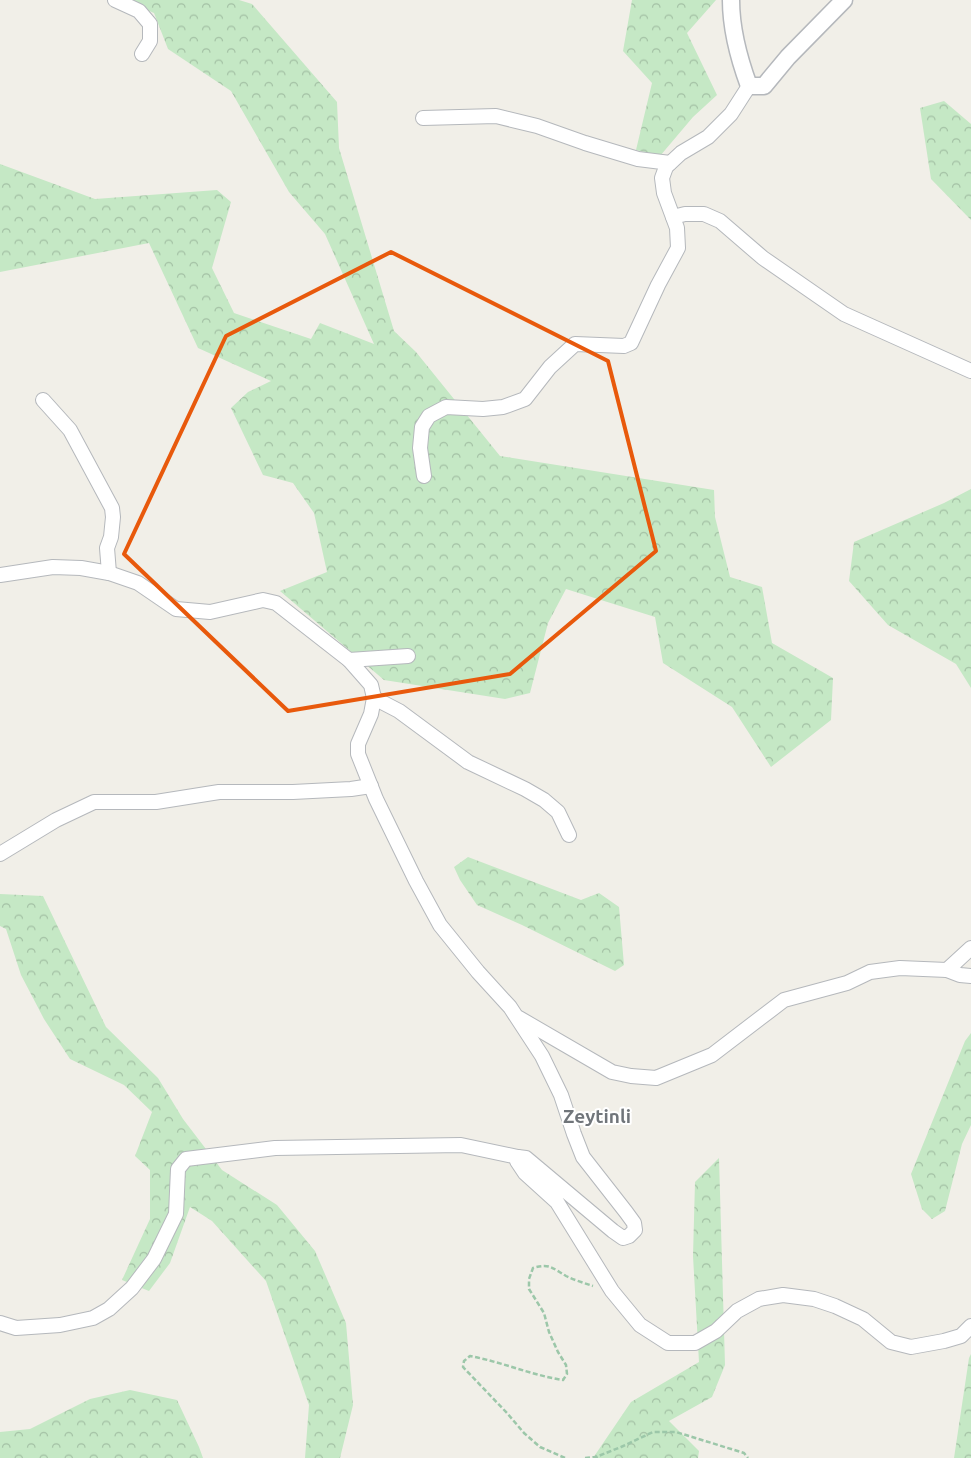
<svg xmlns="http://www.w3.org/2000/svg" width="971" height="1458" viewBox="0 0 971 1458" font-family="Ubuntu,sans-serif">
  <defs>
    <pattern id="forest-crowns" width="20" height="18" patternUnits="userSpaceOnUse" patternTransform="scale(1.25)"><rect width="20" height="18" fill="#c5e8c5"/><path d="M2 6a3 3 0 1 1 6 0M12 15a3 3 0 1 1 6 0" fill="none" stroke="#a3c0a4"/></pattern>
  </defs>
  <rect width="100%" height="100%" fill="#f1efe8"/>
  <g fill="url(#forest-crowns)">
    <path d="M123 0H239L252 4 337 102 339 148 394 331 416 352 500 456 714 490 715 517 730 577 762 587 772 643 833 678 831 720 771 767 732 707 663 663 655 617 566 589 548 623 530 693 505 699 384 680 280 591 327 572 314 513 293 483 263 475 231 408 248 392 271 381 198 348 149 243 0 272V164L95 199 217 190 231 202 212 268 234 313 311 339 320 323 374 344 325 234 289 192 231 91 168 49 154 13Z"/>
    <path d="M632 0H716L687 33 717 95 693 117 660 156 636 150 652 83 623 51Z"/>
    <path d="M944 101 971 124V220L931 179 920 108Z"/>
    <path d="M971 489V688L956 664 888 625 849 581 854 542 944 503Z"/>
    <path d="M468 857 581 900 599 893 619 907 624 965 615 971 522 925 477 905 460 880 454 867Z"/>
    <path d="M0 894 43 896 106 1027 158 1078 183 1119 222 1170 277 1205 315 1251 346 1323 353 1405 340 1458H305L309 1405 266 1281 212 1221 190 1207 170 1263 149 1291 122 1280 150 1219V1170L135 1156 152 1112 124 1085 70 1059 44 1019 21 975 6 929 0 926Z"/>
    <path d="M971 1033V1125L962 1144 945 1211 932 1219 922 1209 911 1174 965 1041Z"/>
    <path d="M719 1158 725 1365 712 1397 669 1421 699 1451 698 1458H593L631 1402 699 1362 693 1256 695 1182Z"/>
    <path d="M971 1354V1458H954L969 1358Z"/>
    <path d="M130 1390 177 1400 199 1447 203 1458H0V1432L30 1429 90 1399Z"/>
  </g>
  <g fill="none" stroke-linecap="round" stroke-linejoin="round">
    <defs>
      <g id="minor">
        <path d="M115 0 139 11 150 24V41L142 54"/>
        <path d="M423 118 496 116 537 126 585 143 638 159 670 163"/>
        <path d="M673 217 685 214H704L720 221 763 258 844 314 971 371"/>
        <path d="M43 400 70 430 112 508 113 517 111 537 107 548 109 573"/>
        <path d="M424 476 420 448 422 427 429 416 446 407 483 409 503 407 525 399 550 367 575 344 624 346 631 343 658 285 678 248 677 228 664 193 662 178 666 167 681 153 708 137 731 114 749 86"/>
        <path d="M0 575 53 567 81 568 109 573 138 583 176 609 210 612 263 600 276 603 349 660 371 685 374 698 371 714 358 744V754L376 799 416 881 440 925 478 972 510 1007 542 1056 561 1095 574 1134 583 1157 626 1212 634 1223 635 1230 629 1236 623 1238 613 1231 526 1158 518 1157 517 1161 525 1173 557 1202 612 1291 640 1325 668 1343H695L716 1331 737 1311 759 1299 783 1295 814 1299 835 1306 863 1319 891 1342 911 1347 944 1341 961 1336 971 1326"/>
        <path d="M349 660 408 656"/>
        <path d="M374 698 399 711 468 762 525 789 544 800 558 812 569 835"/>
        <path d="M0 854 56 820 94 802H156L219 792H293L351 789 371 786"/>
        <path d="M947 970 971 948"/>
        <path d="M519 1018 612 1072 631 1076 656 1078 712 1055 784 1000 847 983 870 972 900 968 947 970 960 975 971 976"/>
        <path d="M0 1323 16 1328 60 1325 93 1318 109 1309 132 1288 154 1259 176 1214 178 1169 186 1159 275 1148 461 1145 518 1157"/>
      </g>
      <path id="tertiary" d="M731 0C731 29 739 59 749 86H764L788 57 844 0"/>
    </defs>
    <use href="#minor" stroke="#b5b8bc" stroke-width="16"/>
    <use href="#tertiary" stroke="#b5b8bc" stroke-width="19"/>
    <g stroke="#9cc7a9" stroke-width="2.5" stroke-dasharray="5 2.5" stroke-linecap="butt">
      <path d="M565 1458 540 1447 524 1433 507 1413 463 1367 464 1361 470 1356C502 1362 531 1375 563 1380L567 1374 566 1365 558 1352 549 1332 544 1313 529 1289V1279L533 1268C550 1263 552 1268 566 1276 574 1280 584 1283 593 1286"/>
      <path d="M585 1458 596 1457 621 1447 653 1432H676L744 1453 748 1458"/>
    </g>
    <use href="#minor" stroke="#fff" stroke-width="14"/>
    <use href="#tertiary" stroke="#fff" stroke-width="16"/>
  </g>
  <path fill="none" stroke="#e8590c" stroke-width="4" stroke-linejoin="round" d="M391 252 608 361 656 551 510 674 288 711 124 554 226 336Z"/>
  <g text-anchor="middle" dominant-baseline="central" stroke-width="4" stroke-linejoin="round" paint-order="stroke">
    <g font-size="19" font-weight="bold" fill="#70757a" stroke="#fff">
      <text x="597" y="1116">Zeytinli</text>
    </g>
  </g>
</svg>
